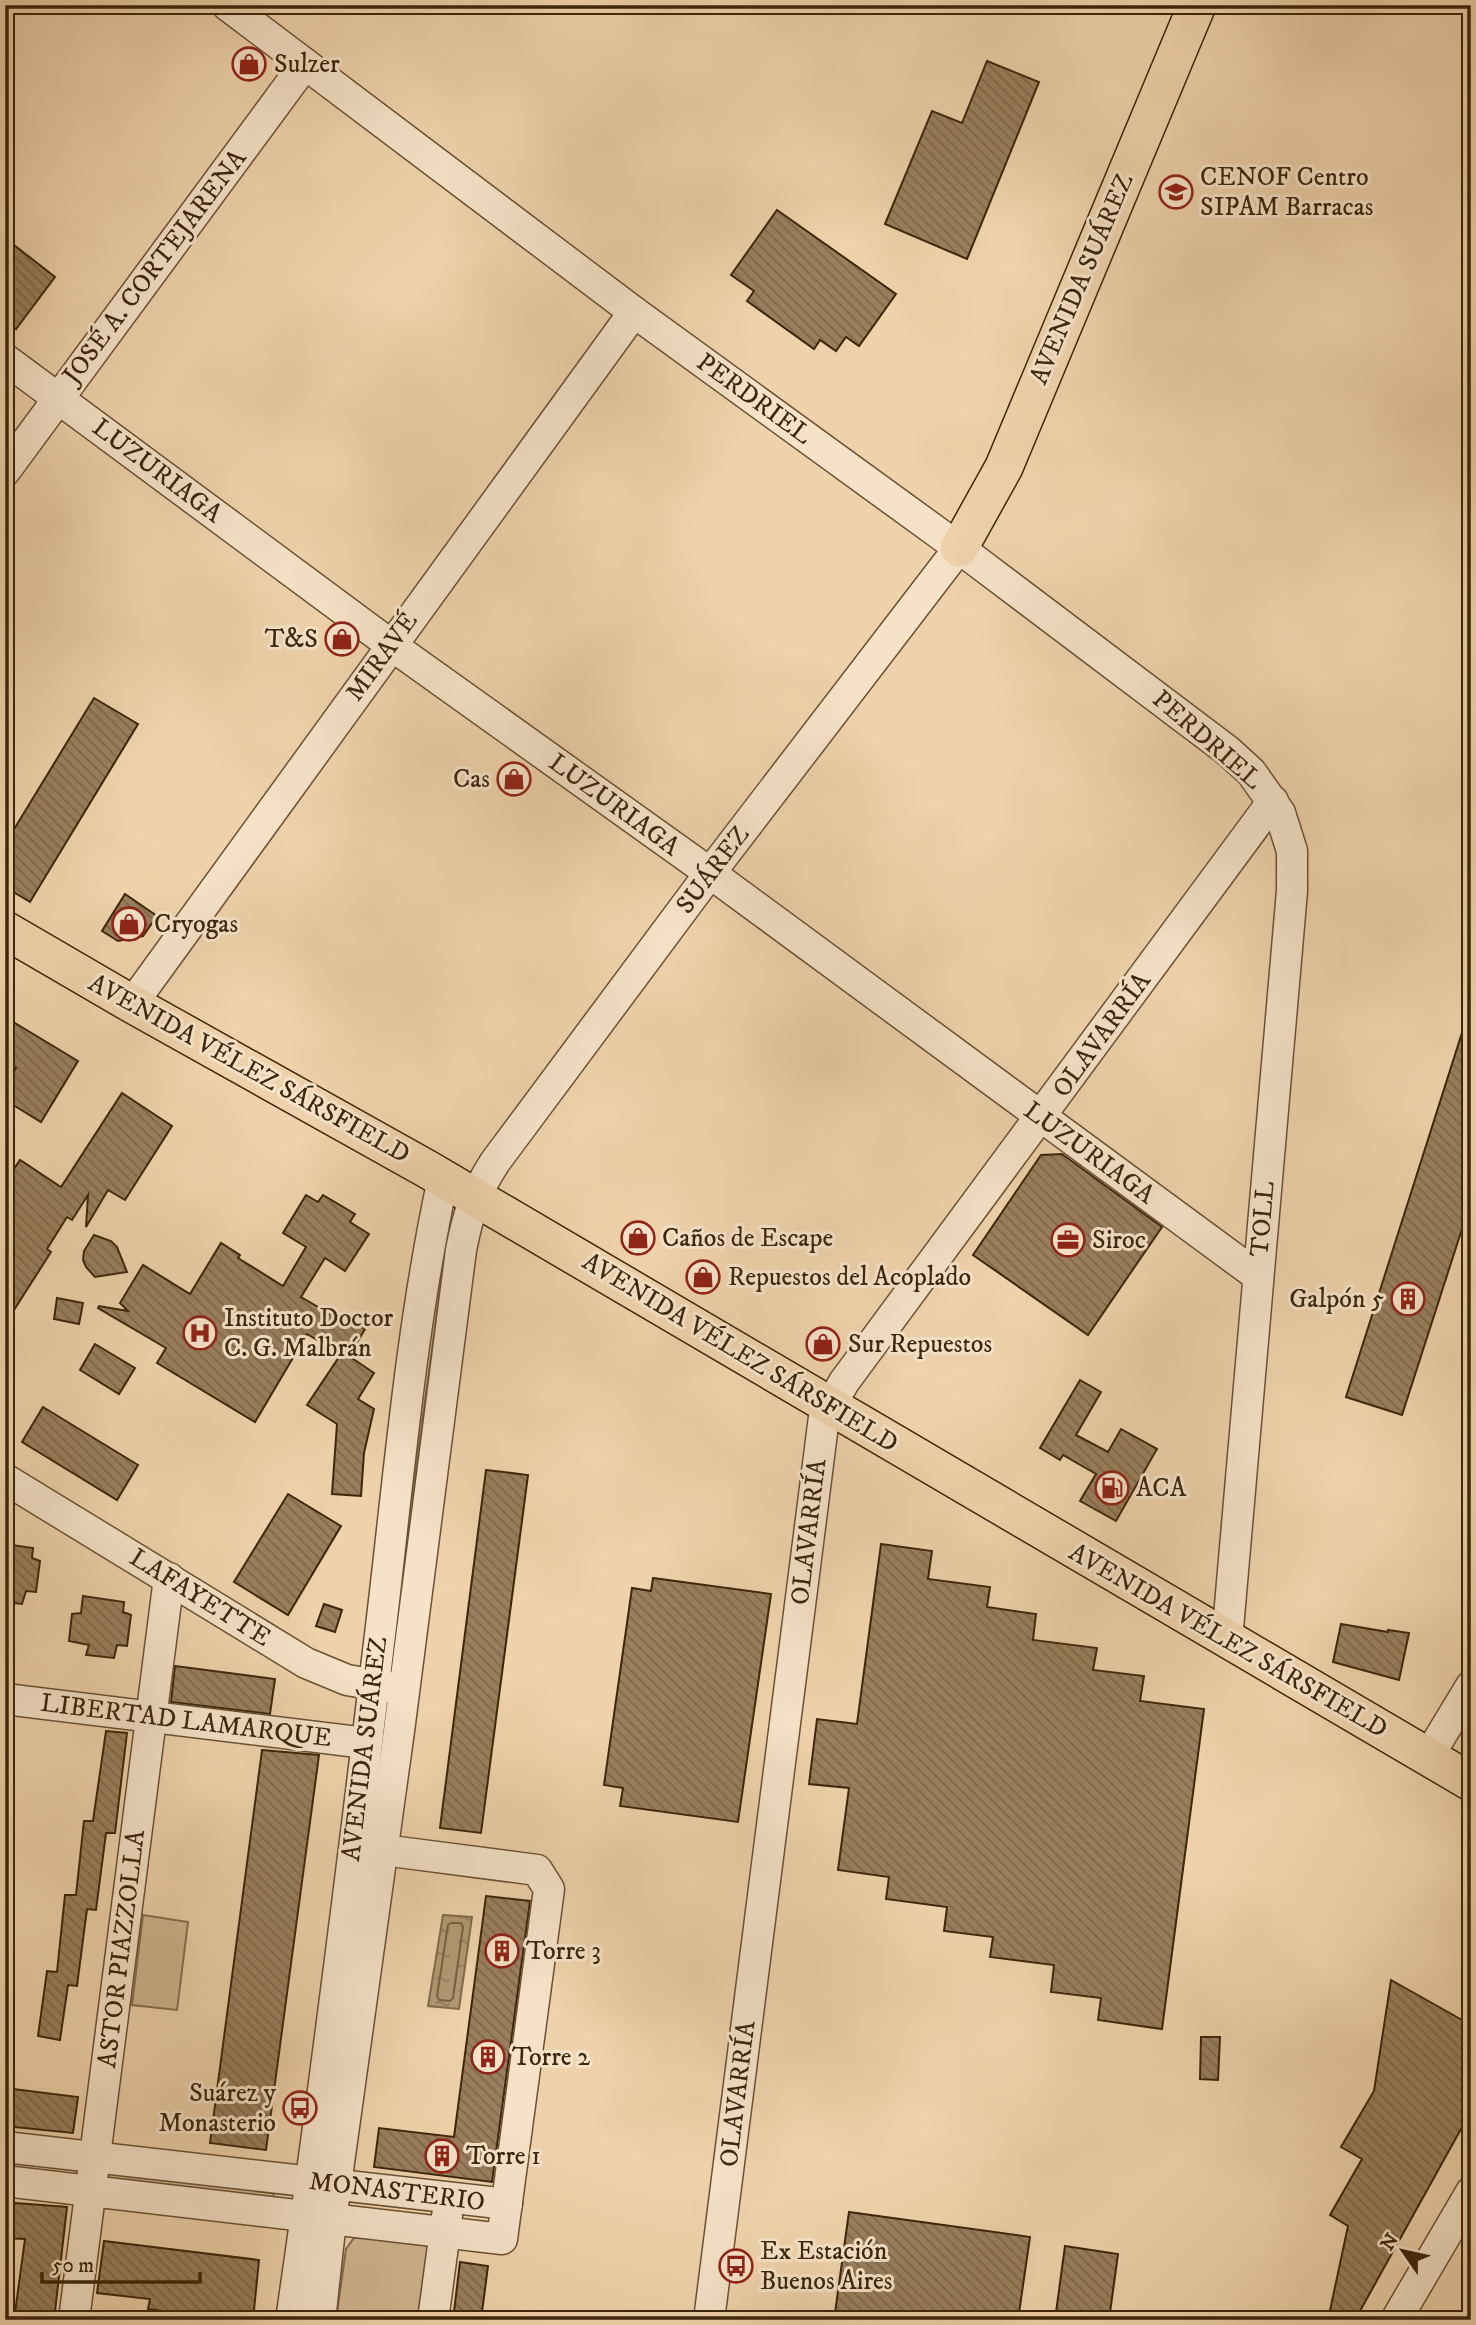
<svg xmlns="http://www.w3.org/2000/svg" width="1476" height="2325" viewBox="0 0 1476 2325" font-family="'IM FELL DW Pica',serif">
  <defs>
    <pattern id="grass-tufts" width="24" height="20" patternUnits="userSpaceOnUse" patternTransform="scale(1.75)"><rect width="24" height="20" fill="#d1b590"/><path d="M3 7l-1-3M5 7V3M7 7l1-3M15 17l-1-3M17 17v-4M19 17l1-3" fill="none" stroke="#ab9374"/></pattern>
    <pattern id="water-ripples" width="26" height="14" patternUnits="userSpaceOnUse" patternTransform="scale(1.75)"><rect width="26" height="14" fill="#b29875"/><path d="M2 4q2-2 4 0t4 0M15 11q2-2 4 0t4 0" fill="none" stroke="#927c5e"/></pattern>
    <pattern id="building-back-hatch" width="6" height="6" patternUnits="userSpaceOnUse" patternTransform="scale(1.75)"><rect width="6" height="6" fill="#9a7f5e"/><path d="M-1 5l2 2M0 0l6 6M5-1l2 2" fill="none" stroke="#7f684c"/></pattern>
  </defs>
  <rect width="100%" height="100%" fill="#efd2ab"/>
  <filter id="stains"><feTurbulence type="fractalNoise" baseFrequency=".00286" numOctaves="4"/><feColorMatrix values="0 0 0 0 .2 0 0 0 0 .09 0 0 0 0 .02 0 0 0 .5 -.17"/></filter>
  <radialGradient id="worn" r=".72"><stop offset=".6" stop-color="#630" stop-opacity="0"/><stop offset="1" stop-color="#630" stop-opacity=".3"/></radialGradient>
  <g fill="url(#grass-tufts)" stroke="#876e4e" stroke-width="2">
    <path d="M453 1220 397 1633 394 1629 449 1223Z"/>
    <path d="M102 2168 274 2188 273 2208 100 2185Z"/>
  </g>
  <g fill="#d1b590" stroke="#876e4e" stroke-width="2">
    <path d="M143 1915 188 1922 177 2010 132 2005Z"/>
    <path d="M361 2237 425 2245 430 2248 427 2320H336L346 2249 354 2238Z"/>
  </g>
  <path fill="url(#water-ripples)" stroke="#836a4b" stroke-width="2" d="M443 1915 472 1917 459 2009 428 2006Z"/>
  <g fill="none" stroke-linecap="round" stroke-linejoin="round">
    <path stroke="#785f40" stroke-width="2" d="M451 1923H461L463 1927 453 1998 450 2001 439 2000 437 1996 448 1925Z"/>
  </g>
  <g fill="url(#building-back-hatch)" stroke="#3d260b" stroke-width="2">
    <path d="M987 61 1039 82 967 259 885 224 932 111 962 123Z"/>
    <path d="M777 210 896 294 859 346 846 337 836 351 820 340 814 349 747 301 754 291 731 275Z"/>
    <path d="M5 238 55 277 16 329 5 321Z"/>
    <path d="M94 698 138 724 30 902 5 887V844Z"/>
    <path d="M125 894 157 916 143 936 118 941 102 931Z"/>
    <path d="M5 1017 78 1061 41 1122 5 1100V1086L16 1068 5 1061Z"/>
    <path d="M1467 1017 1471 1018V1201L1402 1415 1346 1397Z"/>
    <path d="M122 1093 172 1126 125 1200 108 1190 86 1227 88 1195 72 1220 67 1217 47 1249 51 1252 5 1324V1182L20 1160 61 1187Z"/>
    <path d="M1062 1154 1162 1227 1088 1335 973 1255 1041 1155Z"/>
    <path d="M306 1195 318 1202 323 1195 355 1214 350 1222 369 1234 345 1271 325 1258 301 1297 344 1322 347 1318 365 1329 349 1356 374 1373 358 1399 374 1409 364 1453 361 1496 332 1494 337 1424 307 1405 341 1354 307 1334 255 1422 157 1363 166 1348 98 1308 99 1306 128 1311 120 1303 143 1265 190 1294 221 1243 240 1255 238 1258 283 1286 306 1247 283 1233Z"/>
    <path d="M94 1235 111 1241 117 1247 127 1272 95 1277 86 1267 83 1260 84 1251Z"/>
    <path d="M57 1298 83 1303 79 1324 54 1319Z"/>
    <path d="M95 1344 135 1368 119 1394 80 1370Z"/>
    <path d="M1080 1380 1101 1392 1076 1435 1108 1452 1121 1429 1157 1449 1116 1521 1080 1501 1096 1474 1063 1455 1060 1460 1040 1448Z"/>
    <path d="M43 1407 138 1465 117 1500 22 1442Z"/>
    <path d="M486 1470 528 1475 481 1833 440 1828Z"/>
    <path d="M288 1494 341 1526 288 1615 234 1582Z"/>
    <path d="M5 1544 33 1548 32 1558 40 1561 36 1592 26 1591 22 1604 5 1602Z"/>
    <path d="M881 1544 932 1551 928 1579 990 1587 987 1607 1036 1614 1033 1640 1097 1648 1093 1670 1144 1676 1140 1701 1204 1709 1162 2029 1098 2020 1101 1998 1051 1992 1054 1965 990 1957 993 1937 944 1931 947 1907 886 1899 889 1877 838 1870 849 1788 809 1784 817 1719 857 1724Z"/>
    <path d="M653 1578 771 1594 738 1822 620 1806 623 1788 604 1785 632 1588 651 1591Z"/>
    <path d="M83 1596 124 1602 123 1612 131 1615 127 1646 117 1645 114 1658 86 1655 89 1645 69 1641 72 1614 81 1613Z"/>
    <path d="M324 1604 342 1610 335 1632 316 1626Z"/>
    <path d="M1341 1624 1388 1632V1630L1409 1633 1399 1680 1333 1662Z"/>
    <path d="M175 1666 275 1679 270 1714 171 1702Z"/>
    <path d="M106 1731 127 1733 115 1833H106L96 1910 87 1909 77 1986 68 1985 60 2040 38 2036 47 1971 57 1972 65 1895H76L84 1821H93Z"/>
    <path d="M262 1750 319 1755 266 2150 210 2143Z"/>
    <path d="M486 1896 530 1901 492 2182 374 2167 379 2128 454 2137Z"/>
    <path d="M1391 1980 1471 2025V2111L1355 2320H1328L1348 2226 1330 2215 1362 2159 1341 2147 1374 2091Z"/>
    <path d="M1201 2037H1220L1218 2080 1200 2079Z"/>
    <path d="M5 2088 78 2097 73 2133 5 2126Z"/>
    <path d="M15 2203 67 2207 54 2320H14L25 2239 5 2238V2207L13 2208Z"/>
    <path d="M849 2212 1030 2237 1018 2320H834Z"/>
    <path d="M104 2241 259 2260 253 2320H233L148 2309 150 2299 97 2293Z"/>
    <path d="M1065 2246 1118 2254 1109 2320H1055Z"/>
    <path d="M460 2262 488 2266 481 2320H453Z"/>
  </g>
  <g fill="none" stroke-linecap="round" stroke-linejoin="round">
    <defs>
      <g id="minor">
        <path d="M227 5 634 312 959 548 1228 751 1251 772 1280 813 1292 851V891L1227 1640"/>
        <path d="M5 359 391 645 710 873 1258 1276"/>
        <path d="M5 471 305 64"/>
        <path d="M132 1004 634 312"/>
        <path d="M5 1479 306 1663 347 1680 394 1688"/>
        <path d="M5 1699 366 1743"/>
        <path d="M1428 1757 1471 1686"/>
        <path d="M5 2147 507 2204"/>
        <path d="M5 2181 502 2239 549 1889 537 1870 383 1850"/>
        <path d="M74 2320 169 1578"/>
        <path d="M291 2320C324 2095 352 1869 379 1643 398 1488 410 1331 443 1179"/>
        <path d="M320 2320 331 2220 399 1731 461 1250C468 1214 475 1193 495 1162L710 873 959 548"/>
        <path d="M433 2320 447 2216"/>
        <path d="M709 2320 824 1417 844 1382 1273 801"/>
        <path d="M1396 2320 1471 2192"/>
      </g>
      <g id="major">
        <path d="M959 548 1004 467 1197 5"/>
        <path d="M5 930 132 1004 427 1169 1471 1782"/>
      </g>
    </defs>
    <use href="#minor" stroke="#6a5133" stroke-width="33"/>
    <use href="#major" stroke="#3d260b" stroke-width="40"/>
    <use href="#minor" stroke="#f5e2c8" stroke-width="30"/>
    <use href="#major" stroke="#efd2ab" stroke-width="37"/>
  </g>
  <defs>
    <symbol id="shop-ring" viewBox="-11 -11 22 22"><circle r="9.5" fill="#f5e2c8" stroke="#8f2418" stroke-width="1.5"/><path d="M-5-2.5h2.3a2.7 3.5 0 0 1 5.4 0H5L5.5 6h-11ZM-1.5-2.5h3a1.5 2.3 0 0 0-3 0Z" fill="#8f2418"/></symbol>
    <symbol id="school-ring" viewBox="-11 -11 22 22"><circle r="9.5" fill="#f5e2c8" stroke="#8f2418" stroke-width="1.5"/><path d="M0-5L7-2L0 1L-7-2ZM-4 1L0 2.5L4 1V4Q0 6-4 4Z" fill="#8f2418"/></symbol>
    <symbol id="office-ring" viewBox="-11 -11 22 22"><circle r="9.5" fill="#f5e2c8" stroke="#8f2418" stroke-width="1.5"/><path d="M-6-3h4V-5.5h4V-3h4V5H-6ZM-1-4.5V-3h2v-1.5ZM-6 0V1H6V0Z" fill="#8f2418"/></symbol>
    <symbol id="building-ring" viewBox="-11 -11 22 22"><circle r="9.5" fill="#f5e2c8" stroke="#8f2418" stroke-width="1.5"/><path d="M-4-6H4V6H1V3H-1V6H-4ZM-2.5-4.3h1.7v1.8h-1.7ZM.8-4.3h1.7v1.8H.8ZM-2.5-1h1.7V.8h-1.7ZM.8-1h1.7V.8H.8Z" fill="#8f2418"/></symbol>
    <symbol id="hospital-ring" viewBox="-11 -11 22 22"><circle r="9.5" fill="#f5e2c8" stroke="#8f2418" stroke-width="1.5"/><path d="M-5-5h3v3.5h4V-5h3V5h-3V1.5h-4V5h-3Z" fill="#8f2418"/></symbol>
    <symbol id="fuel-ring" viewBox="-11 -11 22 22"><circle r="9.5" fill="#f5e2c8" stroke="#8f2418" stroke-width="1.5"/><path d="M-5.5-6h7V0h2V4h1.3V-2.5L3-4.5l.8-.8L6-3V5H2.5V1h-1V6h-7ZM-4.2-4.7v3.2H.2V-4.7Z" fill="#8f2418"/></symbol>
    <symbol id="bus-ring" viewBox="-11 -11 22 22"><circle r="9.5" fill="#f5e2c8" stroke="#8f2418" stroke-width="1.5"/><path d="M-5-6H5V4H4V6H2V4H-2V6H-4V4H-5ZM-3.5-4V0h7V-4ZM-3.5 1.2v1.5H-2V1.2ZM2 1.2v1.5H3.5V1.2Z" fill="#8f2418"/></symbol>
  </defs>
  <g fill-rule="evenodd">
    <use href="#shop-ring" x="230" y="45" width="38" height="38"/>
    <use href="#school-ring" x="1157" y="173" width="38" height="38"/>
    <use href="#shop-ring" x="323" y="620" width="38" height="38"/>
    <use href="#shop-ring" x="495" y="760" width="38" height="38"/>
    <use href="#shop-ring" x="110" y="905" width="38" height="38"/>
    <use href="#shop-ring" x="619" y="1219" width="38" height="38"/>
    <use href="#office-ring" x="1049" y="1221" width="38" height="38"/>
    <use href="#shop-ring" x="684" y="1258" width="38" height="38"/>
    <use href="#building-ring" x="1389" y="1280" width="38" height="38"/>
    <use href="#hospital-ring" x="181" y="1314" width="38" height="38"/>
    <use href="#shop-ring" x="804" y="1325" width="38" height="38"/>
    <use href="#fuel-ring" x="1093" y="1469" width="38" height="38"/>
    <use href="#building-ring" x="483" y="1932" width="38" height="38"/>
    <use href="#building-ring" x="469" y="2038" width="38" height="38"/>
    <use href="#bus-ring" x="281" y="2089" width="38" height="38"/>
    <use href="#building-ring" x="423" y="2137" width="38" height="38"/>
    <use href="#bus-ring" x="717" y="2247" width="38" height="38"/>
  </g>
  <g text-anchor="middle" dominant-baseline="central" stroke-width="6" stroke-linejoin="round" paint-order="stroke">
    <g font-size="26" fill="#3d260b" stroke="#f5e2c8" text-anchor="start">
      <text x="274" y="64">Sulzer</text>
      <text x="1200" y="177">CENOF Centro<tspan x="1200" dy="30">SIPAM Barracas</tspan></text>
      <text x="318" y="639" text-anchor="end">T&amp;S</text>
      <text x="490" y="779" text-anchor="end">Cas</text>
      <text x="154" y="924">Cryogas</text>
      <text x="662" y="1238">Caños de Escape</text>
      <text x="1092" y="1240">Siroc</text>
      <text x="728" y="1277">Repuestos del Acoplado</text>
      <text x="1384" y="1299" text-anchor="end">Galpón 5</text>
      <text x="224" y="1318">Instituto Doctor<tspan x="224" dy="30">C. G. Malbrán</tspan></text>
      <text x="848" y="1344">Sur Repuestos</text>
      <text x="1136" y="1488">ACA</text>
      <text x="526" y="1951">Torre 3</text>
      <text x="512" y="2057">Torre 2</text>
      <text x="276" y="2093" text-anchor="end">Suárez y<tspan x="276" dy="30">Monasterio</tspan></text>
      <text x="466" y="2156">Torre 1</text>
      <text x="760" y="2251">Ex Estación<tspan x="760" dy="30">Buenos Aires</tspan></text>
    </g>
    <g font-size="26" fill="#3d260b" stroke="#f5e2c8">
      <text transform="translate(155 267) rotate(-53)">JOSÉ A. CORTEJARENA</text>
      <text transform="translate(1082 279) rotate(-67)">AVENIDA SUÁREZ</text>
      <text transform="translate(754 399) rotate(36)">PERDRIEL</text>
      <text transform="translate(157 471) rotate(37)">LUZURIAGA</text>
      <text transform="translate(382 657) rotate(-54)">MIRAVÉ</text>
      <text transform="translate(1207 740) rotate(41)">PERDRIEL</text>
      <text transform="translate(614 805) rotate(36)">LUZURIAGA</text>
      <text transform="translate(713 870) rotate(-53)">SUÁREZ</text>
      <text transform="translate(1102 1035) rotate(-54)">OLAVARRÍA</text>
      <text transform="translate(249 1069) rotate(29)">AVENIDA VÉLEZ SÁRSFIELD</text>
      <text transform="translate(1089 1153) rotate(36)">LUZURIAGA</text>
      <text transform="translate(1263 1219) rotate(-85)">TOLL</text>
      <text transform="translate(740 1353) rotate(31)">AVENIDA VÉLEZ SÁRSFIELD</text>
      <text transform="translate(809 1532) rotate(-83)">OLAVARRÍA</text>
      <text transform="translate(200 1598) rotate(32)">LAFAYETTE</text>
      <text transform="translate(1228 1641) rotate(30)">AVENIDA VÉLEZ SÁRSFIELD</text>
      <text transform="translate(186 1721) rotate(7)">LIBERTAD LAMARQUE</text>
      <text transform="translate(365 1749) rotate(-83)">AVENIDA SUÁREZ</text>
      <text transform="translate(122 1949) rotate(-83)">ASTOR PIAZZOLLA</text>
      <text transform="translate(738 2094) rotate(-83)">OLAVARRÍA</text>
      <text transform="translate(397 2192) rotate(7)">MONASTERIO</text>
    </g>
  </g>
  <rect width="1476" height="2325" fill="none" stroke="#efd2ab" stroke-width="28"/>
  <rect x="7" y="7" width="1462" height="2311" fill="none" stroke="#3d260b" stroke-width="3.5"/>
  <rect x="14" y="14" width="1448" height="2297" fill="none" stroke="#3d260b" stroke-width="2"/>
  <g transform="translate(1403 2251) rotate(304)" stroke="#f5e2c8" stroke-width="5" paint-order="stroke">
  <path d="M0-5L12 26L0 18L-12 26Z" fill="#3d260b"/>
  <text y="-10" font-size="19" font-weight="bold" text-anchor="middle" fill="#3d260b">N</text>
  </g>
  <path d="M42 2272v10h158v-10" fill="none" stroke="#3d260b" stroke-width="3.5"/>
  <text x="52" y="2272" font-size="21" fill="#3d260b" stroke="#f5e2c8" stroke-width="5" paint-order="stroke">50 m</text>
  <rect width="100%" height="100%" filter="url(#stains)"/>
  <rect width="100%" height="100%" fill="url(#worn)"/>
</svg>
